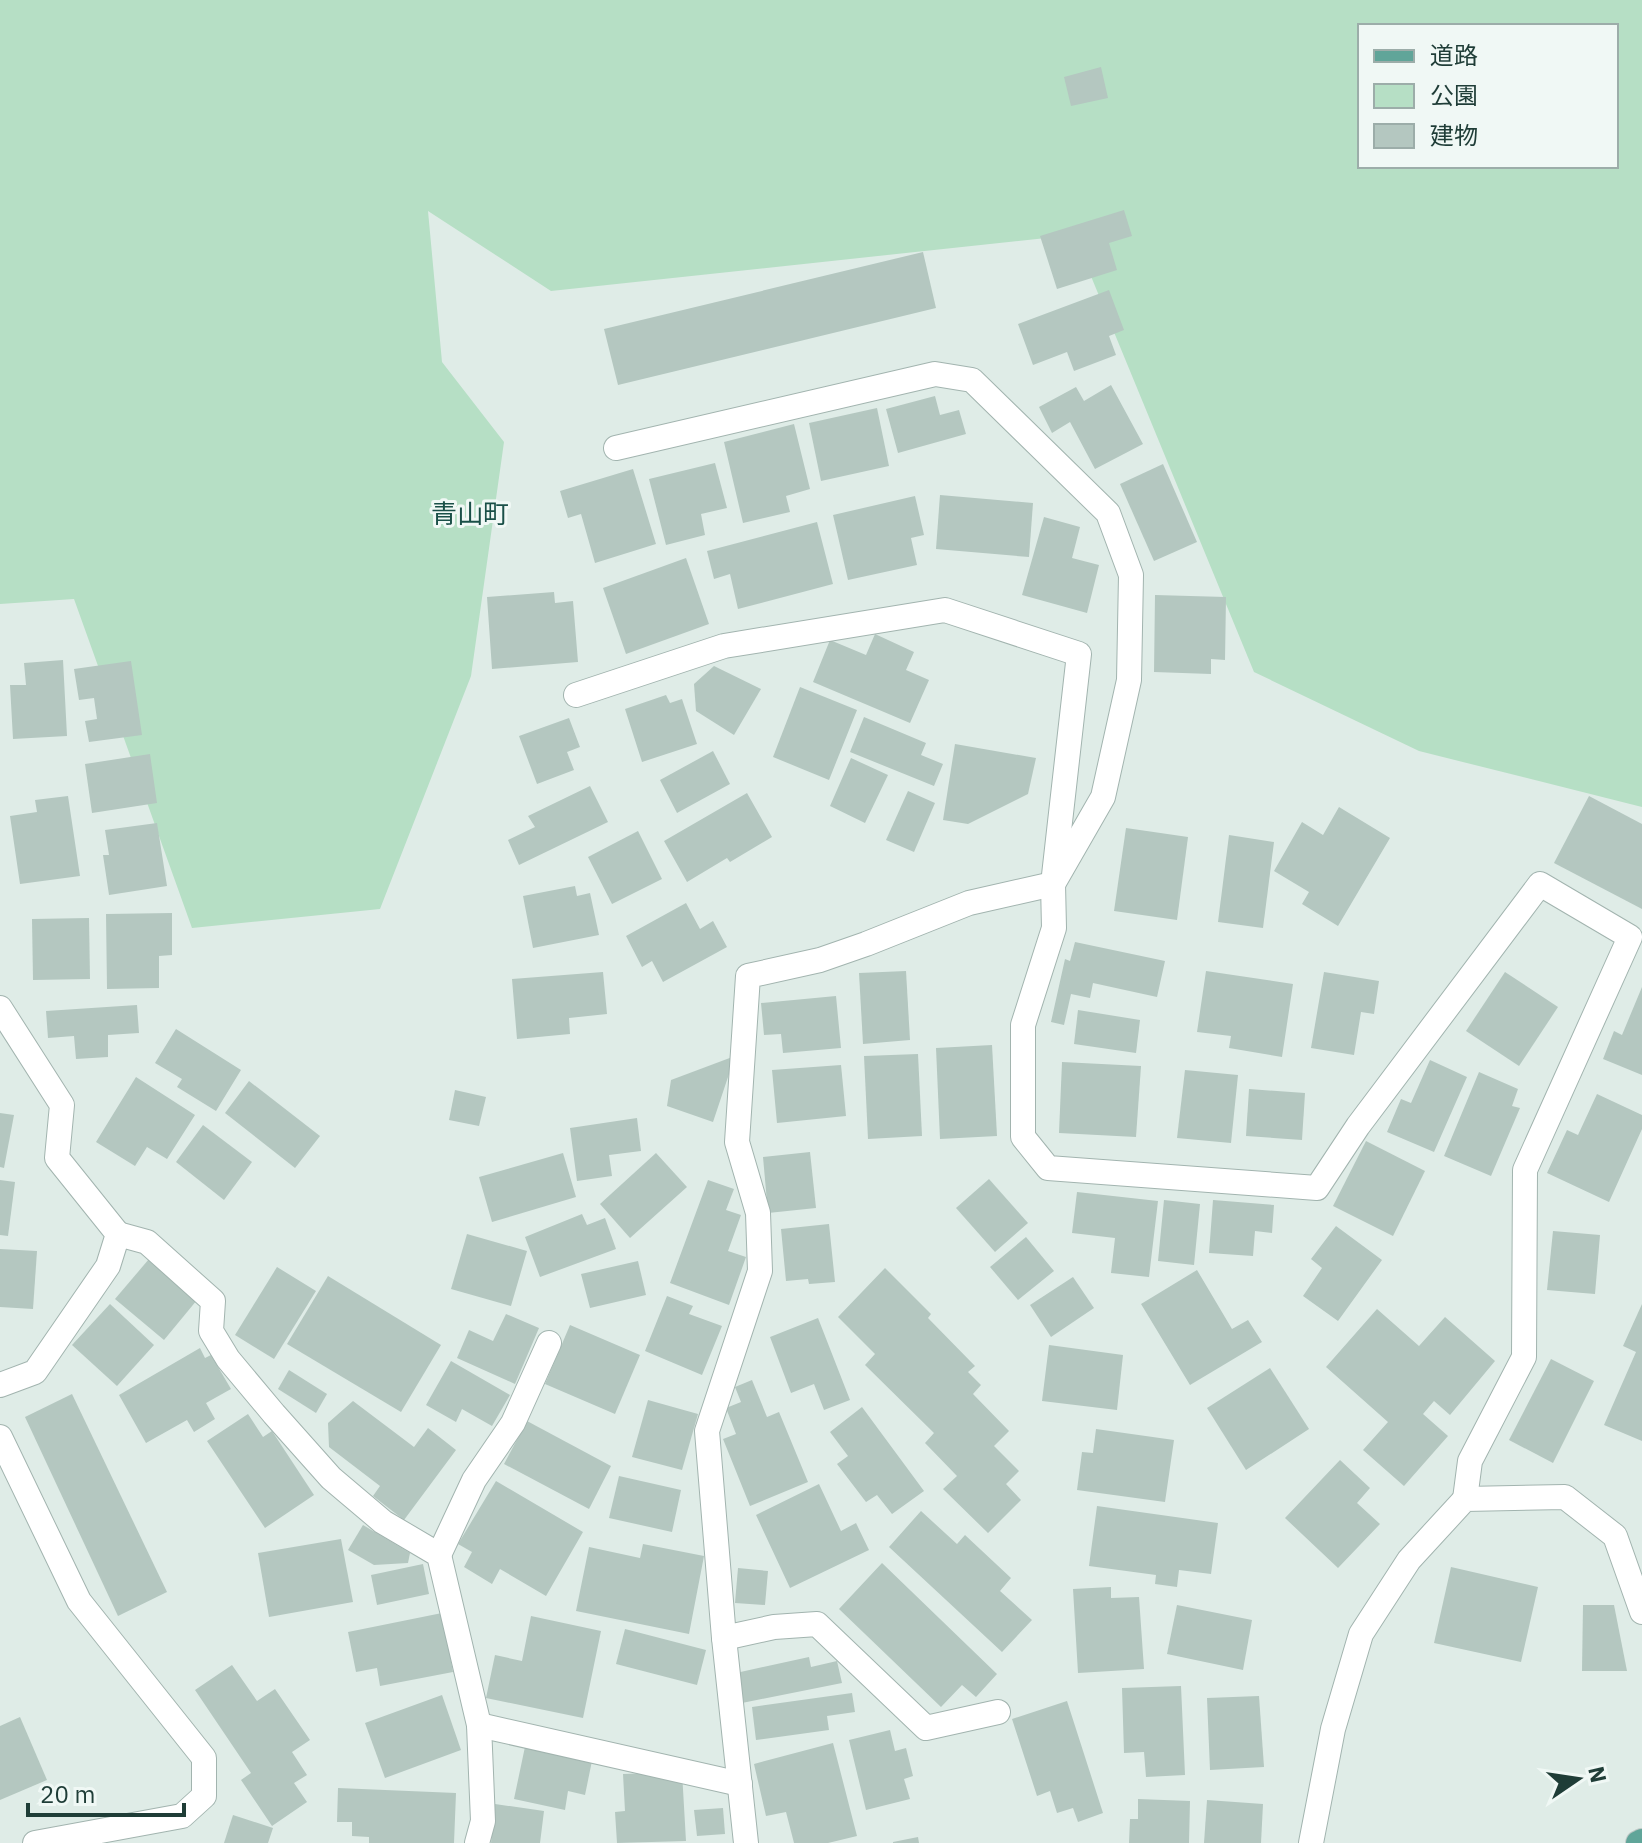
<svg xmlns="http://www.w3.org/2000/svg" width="1642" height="1843" viewBox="0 0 1642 1843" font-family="'IBM Plex Sans','Noto Sans JP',sans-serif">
  <rect width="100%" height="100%" fill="#dfece7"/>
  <path fill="#b6dfc5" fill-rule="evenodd" d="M0 0H1642V807L1419 751 1254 672 1074 235 551 291 428 211 442 362 504 442 471 676 380 909 192 928 74 599 0 604ZM1360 26H1616V166H1360Z"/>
  <g fill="#b4c7c0">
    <path d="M1101 67 1108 98 1071 106 1064 77Z"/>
    <path d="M1124 210 1132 236 1109 243 1117 270 1057 289 1040 236Z"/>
    <path d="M923 252 936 308 618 385 604 329Z"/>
    <path d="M1109 290 1124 330 1109 336 1116 355 1074 371 1067 352 1033 365 1018 324Z"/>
    <path d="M1111 385 1143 444 1095 469 1070 422 1052 433 1039 407 1076 387 1084 401Z"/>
    <path d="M935 396 940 415 959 410 966 434 898 453 886 409Z"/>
    <path d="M877 408 889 466 821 481 809 423Z"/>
    <path d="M794 424 810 489 786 496 790 512 743 523 724 442Z"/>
    <path d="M715 463 727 508 701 514 705 535 666 545 649 479Z"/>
    <path d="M1163 464 1197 542 1154 561 1120 484Z"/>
    <path d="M633 469 656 544 595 563 581 514 568 518 560 491Z"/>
    <path d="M940 495 1033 503 1029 557 936 549Z"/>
    <path d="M915 496 924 535 911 538 917 565 848 580 833 515Z"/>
    <path d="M1044 517 1080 527 1072 558 1099 565 1087 613 1022 595Z"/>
    <path d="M817 522 833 584 738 609 730 574 714 579 707 551Z"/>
    <path d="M686 558 709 624 626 654 603 588Z"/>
    <path d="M554 592 555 603 573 601 578 662 492 669 487 597Z"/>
    <path d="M1155 595 1226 597 1225 660 1211 659V674L1154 672Z"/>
    <path d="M875 634 914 652 906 670 929 680 910 723 813 682 830 640 866 655Z"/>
    <path d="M63 660 67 736 13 739 10 685H26L24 663Z"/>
    <path d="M131 661 142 735 89 742 85 721 97 719 94 698 79 700 74 669Z"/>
    <path d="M714 666 761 689 734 735 696 711 694 684Z"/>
    <path d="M800 687 857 710 829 780 773 757Z"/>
    <path d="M666 695 670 703 682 699 697 744 642 762 625 709Z"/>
    <path d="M864 717 926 743 921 755 943 764 934 786 850 752Z"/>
    <path d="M569 718 580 747 567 752 574 770 537 784 519 736Z"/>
    <path d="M955 744 1036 758 1028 794 968 824 943 820Z"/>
    <path d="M713 751 730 784 677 813 660 780Z"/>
    <path d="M150 754 157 803 92 813 85 764Z"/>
    <path d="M851 758 888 775 865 823 830 806Z"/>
    <path d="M590 786 608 822 519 865 508 840 535 827 528 816Z"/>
    <path d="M908 791 935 803 914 852 886 840Z"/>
    <path d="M747 793 772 837 730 862 727 858 687 882 664 841Z"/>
    <path d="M68 796 80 876 20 884 10 816 37 812 35 800Z"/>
    <path d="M1589 796 1642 824V909L1554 863Z"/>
    <path d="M1339 807 1390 838 1338 926 1302 904 1309 892 1274 871 1302 822 1323 835Z"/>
    <path d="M157 823 167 886 109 895 103 855H109L105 830Z"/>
    <path d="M1126 828 1188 837 1177 920 1114 911Z"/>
    <path d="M638 831 662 879 612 904 588 857Z"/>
    <path d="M1229 835 1274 842 1263 928 1218 922Z"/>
    <path d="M575 886 577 896 590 893 599 935 533 948 523 896Z"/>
    <path d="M686 903 700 929 713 921 727 947 663 982 652 961 642 967 626 936Z"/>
    <path d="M172 913V955L159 956V988L107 989 106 914Z"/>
    <path d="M89 918 90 979 33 980 32 919Z"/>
    <path d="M1075 942 1165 961 1157 997 1093 983 1090 998 1071 994 1064 1025 1051 1022 1065 959 1070 961Z"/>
    <path d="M906 971 910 1040 863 1044 859 973Z"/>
    <path d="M1206 971 1293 984 1282 1057 1229 1048 1231 1036 1197 1032Z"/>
    <path d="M603 972 607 1014 569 1018 570 1034 517 1039 512 979Z"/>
    <path d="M1324 972 1379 981 1374 1014 1361 1012 1354 1055 1311 1048Z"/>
    <path d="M1505 972 1558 1007 1519 1066 1466 1031Z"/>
    <path d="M1642 987V1075L1603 1059 1614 1031 1622 1035Z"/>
    <path d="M836 996 841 1048 783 1053 781 1034 764 1035 761 1003Z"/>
    <path d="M137 1005 139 1033 108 1035V1057L76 1059 74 1036 48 1038 46 1011Z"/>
    <path d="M1078 1010 1140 1020 1136 1053 1074 1044Z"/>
    <path d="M176 1029 241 1070 216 1111 177 1087 182 1079 155 1063Z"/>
    <path d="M992 1045 997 1136 940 1139 936 1048Z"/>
    <path d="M918 1054 922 1136 868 1139 864 1056Z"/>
    <path d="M735 1056 713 1122 667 1106 671 1080Z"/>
    <path d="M1430 1060 1467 1077 1434 1152 1387 1132 1401 1099 1411 1103Z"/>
    <path d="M1062 1062 1141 1066 1136 1137 1059 1133Z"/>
    <path d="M841 1065 846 1116 777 1123 772 1070Z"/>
    <path d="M1185 1070 1238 1075 1231 1143 1177 1138Z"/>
    <path d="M1479 1072 1518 1089 1512 1106 1520 1108 1491 1176 1444 1156Z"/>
    <path d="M136 1077 195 1115 167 1159 147 1147 135 1166 96 1142Z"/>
    <path d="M249 1081 320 1136 295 1168 225 1113Z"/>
    <path d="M1249 1089 1305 1093 1302 1140 1246 1136Z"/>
    <path d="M455 1090 486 1097 479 1126 449 1120Z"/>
    <path d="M1597 1094 1642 1115V1129L1609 1202 1547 1173 1567 1130 1578 1135Z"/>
    <path d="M0 1113 14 1115 4 1168 0 1167Z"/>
    <path d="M637 1118 641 1151 609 1155 612 1176 577 1181 570 1128Z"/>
    <path d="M203 1125 252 1162 224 1200 176 1162Z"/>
    <path d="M1366 1141 1425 1171 1393 1236 1333 1206Z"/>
    <path d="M810 1152 816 1208 768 1213 763 1157Z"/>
    <path d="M563 1153 576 1197 492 1222 479 1177Z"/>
    <path d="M656 1153 687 1187 630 1238 600 1204Z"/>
    <path d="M989 1179 1028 1223 995 1252 956 1208Z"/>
    <path d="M0 1180 15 1182 8 1236 0 1235Z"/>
    <path d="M708 1180 734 1189 726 1210 741 1215 728 1251 746 1257 729 1305 670 1283Z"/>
    <path d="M1077 1192 1158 1201 1149 1277 1111 1273 1115 1238 1072 1233Z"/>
    <path d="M1164 1200 1200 1204 1194 1265 1158 1261Z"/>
    <path d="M1213 1200 1274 1205 1272 1233 1255 1231 1253 1256 1209 1253Z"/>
    <path d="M582 1214 587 1225 605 1218 616 1249 540 1277 525 1237Z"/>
    <path d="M829 1224 835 1282 809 1284 808 1279 786 1281 781 1229Z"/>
    <path d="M1336 1226 1382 1260 1338 1321 1303 1296 1322 1268 1311 1259Z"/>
    <path d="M1553 1231 1600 1235 1595 1294 1547 1290Z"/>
    <path d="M467 1234 527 1251 511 1306 451 1289Z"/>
    <path d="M1026 1237 1054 1271 1018 1300 990 1267Z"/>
    <path d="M0 1249 37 1251 33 1309 0 1307Z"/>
    <path d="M149 1259 197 1300 164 1340 115 1299Z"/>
    <path d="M638 1261 646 1295 590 1308 581 1274Z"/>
    <path d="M277 1267 316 1291 274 1359 235 1335Z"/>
    <path d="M885 1268 931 1314 928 1318 975 1366 968 1372 981 1385 973 1394 1009 1431 994 1446 1019 1471 1006 1484 1021 1500 988 1533 943 1489 957 1476 925 1443 934 1433 865 1365 875 1354 838 1317Z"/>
    <path d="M1197 1270 1232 1329 1248 1320 1262 1342 1190 1385 1141 1304Z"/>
    <path d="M328 1276 441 1345 401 1412 287 1344Z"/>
    <path d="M1073 1277 1094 1308 1051 1337 1030 1305Z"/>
    <path d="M667 1296 693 1306 689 1314 722 1326 702 1375 645 1351Z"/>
    <path d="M110 1304 154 1345 117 1386 72 1345Z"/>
    <path d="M1642 1304V1441L1604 1425 1636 1352 1623 1346Z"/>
    <path d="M1377 1309 1419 1346 1445 1317 1495 1361 1450 1415 1434 1401 1423 1414 1448 1436 1404 1486 1363 1450 1388 1422 1326 1367Z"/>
    <path d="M506 1314 539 1328 515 1384 457 1358 469 1330 493 1341Z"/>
    <path d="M818 1318 850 1400 824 1410 814 1384 791 1393 770 1337Z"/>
    <path d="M570 1325 640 1355 615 1414 545 1384Z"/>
    <path d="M1049 1345 1123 1355 1117 1410 1042 1401Z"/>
    <path d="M200 1348 205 1358 211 1355 231 1389 206 1403 215 1419 194 1432 187 1420 146 1443 119 1395Z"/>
    <path d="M1551 1359 1594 1381 1553 1463 1509 1440Z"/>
    <path d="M451 1361 510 1395 492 1426 462 1409 456 1422 426 1405Z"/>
    <path d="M1270 1368 1309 1429 1246 1470 1207 1408Z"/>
    <path d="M289 1370 327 1394 316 1413 278 1389Z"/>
    <path d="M752 1380 767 1417 779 1412 808 1482 750 1506 723 1439 736 1434 726 1408 741 1402 735 1387Z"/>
    <path d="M72 1394 167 1592 118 1616 25 1417Z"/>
    <path d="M648 1400 698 1414 682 1470 632 1457Z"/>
    <path d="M353 1401 414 1447 428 1428 456 1450 404 1520 373 1496 380 1486 329 1447 328 1423Z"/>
    <path d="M862 1407 924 1491 892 1514 877 1495 866 1502 837 1464 848 1456 830 1432Z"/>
    <path d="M248 1414 263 1437 272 1431 314 1495 265 1528 207 1441Z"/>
    <path d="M527 1421 611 1466 589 1509 504 1464Z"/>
    <path d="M1096 1429 1174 1440 1165 1502 1077 1490 1082 1452 1093 1453Z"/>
    <path d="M1340 1460 1370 1488 1357 1503 1380 1524 1338 1568 1285 1518Z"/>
    <path d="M619 1476 681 1490 672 1532 609 1518Z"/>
    <path d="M496 1481 583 1532 546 1596 500 1569 492 1584 464 1567 472 1552 458 1544Z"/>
    <path d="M819 1484 841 1531 856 1523 869 1550 790 1588 756 1515Z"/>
    <path d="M1097 1506 1218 1523 1211 1574 1179 1570 1177 1587 1155 1584 1156 1575 1089 1566Z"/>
    <path d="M921 1511 957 1544 965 1535 1011 1578 1000 1591 1032 1620 1002 1652 889 1547Z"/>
    <path d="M363 1525 410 1553 408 1563 374 1565 348 1550Z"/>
    <path d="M341 1539 353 1602 269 1617 258 1553Z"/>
    <path d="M643 1544 704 1556 689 1634 576 1611 589 1547 640 1558Z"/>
    <path d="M882 1563 997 1674 976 1697 962 1685 941 1707 839 1609Z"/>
    <path d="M423 1564 429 1594 377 1605 371 1575Z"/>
    <path d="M1451 1567 1538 1587 1521 1662 1434 1643Z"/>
    <path d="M738 1568 768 1571 765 1605 735 1603Z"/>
    <path d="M1111 1587V1598L1139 1597 1144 1669 1078 1673 1073 1589Z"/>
    <path d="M1177 1605 1252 1620 1243 1670 1167 1654Z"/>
    <path d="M1583 1605H1614L1627 1671H1582Z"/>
    <path d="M442 1613 453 1672 380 1686 377 1668 356 1672 348 1632Z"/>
    <path d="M531 1616 601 1631 583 1718 486 1698 495 1655 522 1661Z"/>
    <path d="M625 1629 706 1650 697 1685 616 1664Z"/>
    <path d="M809 1657 811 1667 837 1661 842 1683 742 1703 736 1673Z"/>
    <path d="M232 1665 257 1701 275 1689 310 1740 292 1752 307 1775 294 1783 307 1802 272 1826 241 1780 251 1773 195 1690Z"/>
    <path d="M1181 1686 1185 1775 1146 1777 1144 1752 1124 1753 1122 1688Z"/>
    <path d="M852 1693 855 1712 827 1716 829 1730 756 1740 752 1707Z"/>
    <path d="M442 1695 461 1750 385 1778 365 1723Z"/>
    <path d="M1259 1696 1264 1767 1210 1770 1207 1698Z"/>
    <path d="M1067 1701 1103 1813 1078 1822 1073 1808 1057 1813 1050 1791 1037 1796 1012 1719Z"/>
    <path d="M20 1717 47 1780 0 1800V1726Z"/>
    <path d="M890 1730 895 1751 906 1748 913 1776 904 1779 910 1799 866 1810 849 1740Z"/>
    <path d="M526 1742 593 1756 585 1795 568 1791 565 1810 514 1799Z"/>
    <path d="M833 1743 857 1836 828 1843H794L786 1812 766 1816 754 1764Z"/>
    <path d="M682 1772 686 1841 617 1843 615 1812 625 1811 623 1774Z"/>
    <path d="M338 1788 456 1793 454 1843H369V1837L352 1836V1822H337Z"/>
    <path d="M1138 1799 1190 1801 1189 1843H1129L1130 1819H1138Z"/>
    <path d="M1207 1800 1263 1804 1261 1843H1204Z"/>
    <path d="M495 1804 544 1811 540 1843H491Z"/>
    <path d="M723 1808 725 1834 697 1836 694 1810Z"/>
    <path d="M233 1815 273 1828 268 1843H224Z"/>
    <path d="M918 1837 919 1843H893V1842Z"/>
  </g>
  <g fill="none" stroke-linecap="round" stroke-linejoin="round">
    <defs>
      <g id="minor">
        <path d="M616 448 935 374 972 380 1108 513 1131 575 1129 680 1103 797 1053 884 969 903 866 944 820 960 748 976 737 1142 758 1213 760 1271 707 1431 724 1638 746 1843"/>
        <path d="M576 695 724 646 945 610 1079 654 1053 884 1054 928 1023 1025V1137L1048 1168 1317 1188 1358 1126 1540 884 1630 937 1525 1170 1524 1357 1470 1461 1465 1499"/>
        <path d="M0 1008 62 1105 57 1158 118 1234 108 1266 35 1372 0 1385"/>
        <path d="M118 1234 147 1242 213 1301 211 1331 228 1359 274 1414 331 1478 383 1522 439 1555 479 1725 483 1821 477 1843"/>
        <path d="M0 1437 79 1601 204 1758V1796L182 1816 35 1843"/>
        <path d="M439 1555 474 1480 513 1423 549 1343"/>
        <path d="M724 1638 774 1627 817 1624 926 1728 998 1712"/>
        <path d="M479 1725 740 1784"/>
        <path d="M1311 1843 1333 1729 1361 1634 1409 1560 1465 1499 1565 1497 1615 1536 1642 1612"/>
      </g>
      <path id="major" d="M1638 1843 1642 1841"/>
    </defs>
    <use href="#minor" stroke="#a2b4af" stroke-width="26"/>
    <use href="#major" stroke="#c0c9c7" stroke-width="26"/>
    <use href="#minor" stroke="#fff" stroke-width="24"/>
    <use href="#major" stroke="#60a599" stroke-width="24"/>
  </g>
  <g text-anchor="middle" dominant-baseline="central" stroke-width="6" stroke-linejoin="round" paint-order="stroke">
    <g font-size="26" fill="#1a5048" stroke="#f0f8f5">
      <text x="470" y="513">青山町</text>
    </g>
  </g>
  <rect x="1358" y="24" width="260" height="144" fill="#f0f8f5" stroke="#9cada9" stroke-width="2"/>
  <rect x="1374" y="50" width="40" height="12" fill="#60a599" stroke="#9cada9" stroke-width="2"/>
  <text x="1430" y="64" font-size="24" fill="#1f3d37">道路</text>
  <rect x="1374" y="84" width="40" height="24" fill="#b6dfc5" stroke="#9cada9" stroke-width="2"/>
  <text x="1430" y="104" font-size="24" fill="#1f3d37">公園</text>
  <rect x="1374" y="124" width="40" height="24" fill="#b4c7c0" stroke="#9cada9" stroke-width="2"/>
  <text x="1430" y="144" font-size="24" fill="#1f3d37">建物</text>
  <g transform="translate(1578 1779) rotate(77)" stroke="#f0f8f5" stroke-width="6" paint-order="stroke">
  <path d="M0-6L14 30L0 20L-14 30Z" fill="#1f3d37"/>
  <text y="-12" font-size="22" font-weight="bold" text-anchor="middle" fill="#1f3d37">N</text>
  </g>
  <path d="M28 1803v12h156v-12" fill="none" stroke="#1f3d37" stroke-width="4"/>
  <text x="40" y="1803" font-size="24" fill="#1f3d37" stroke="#f0f8f5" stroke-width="6" paint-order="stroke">20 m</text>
</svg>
